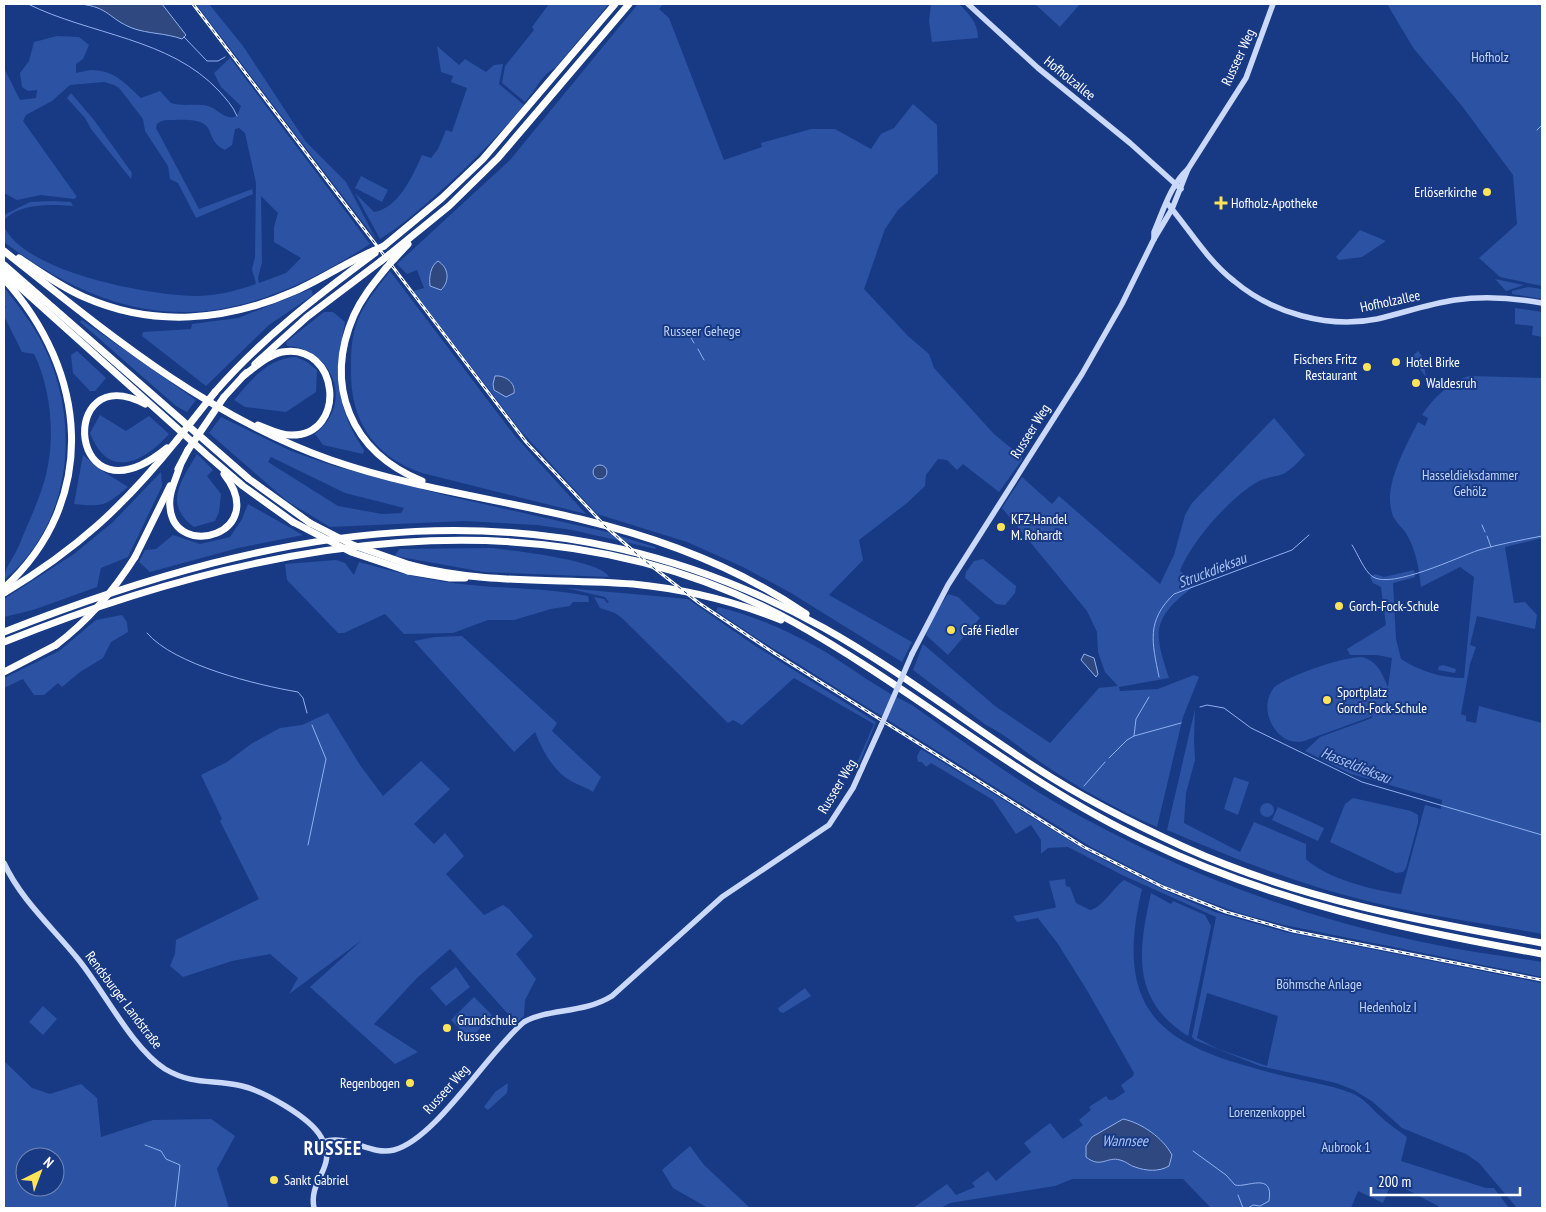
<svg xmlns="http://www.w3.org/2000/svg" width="1546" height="1212" viewBox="0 0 1546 1212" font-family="'PT Sans Narrow',sans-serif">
  <rect width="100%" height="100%" fill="#183a84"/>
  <g fill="#2b52a3" fill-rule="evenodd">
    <path d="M196 4H209L243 46 306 142 346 182 377 241Z"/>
    <path d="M549 4H609L555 68C542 74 536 90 525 102L502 83 505 66 534 30 532 27Z"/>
    <path d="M638 4H663L659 9 669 18 724 160 762 147 761 143 811 129H835L871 149 881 134 894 128 913 104 937 125 938 173 898 210 885 229 864 289 908 336 929 354 934 368 994 434 1022 457V460L999 492 963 464 957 470 947 460 938 459 926 475 925 486 907 503 859 540 863 560 829 595 912 642 902 662 791 593 743 567 687 542 597 514 520 430 413 291 424 288 417 270 407 274 397 264 510 160ZM493 384 515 387 514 393 494 390Z"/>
    <path d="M931 4H959C969 14 978 23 978 38L932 42 929 21Z"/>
    <path d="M1035 4H1080L1060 27Z"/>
    <path d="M1387 4H1542V286L1500 277 1479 258 1517 224 1513 175 1462 106 1414 49Z"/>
    <path d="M57 36 79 37 89 45 83 59 76 64V73C82 72 87 70 92 70 114 70 126 84 141 98L160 91 171 103C183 107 196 103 208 106 219 109 224 121 237 116L241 106 221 87 214 73 230 58 370 244C236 331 134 339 4 242V226C23 272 151 296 196 296 216 296 236 291 256 284L252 269 255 257 256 183 245 133 239 128 235 129 232 145 225 150C200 138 224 118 175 120 169 120 162 119 157 124L156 128 199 209 252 189 253 194 196 218 178 183 170 179 168 166 145 131 143 119 119 88 114 85 104 82 70 85 52 101 26 115 23 121 77 197 74 199 41 195 17 200 4 193V68L20 100 36 98 37 90 28 91 22 87 20 73 29 61 34 42ZM261 196 278 213 274 227V242L301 258 286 273 259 283 258 278 262 262Z"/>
    <path d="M437 46 459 65 465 59 486 72 494 65 503 64 499 84 524 105C494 141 462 173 426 204 411 216 397 229 380 239L355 193 374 212C399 208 413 175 422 155L431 158 438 149 446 130 452 132 467 88 451 82 453 76 441 72Z"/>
    <path d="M71 93 94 120 132 173 131 179 91 129 85 118 67 98Z"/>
    <path d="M361 176 388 190 382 202 355 188Z"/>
    <path d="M53 201 71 202 73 206C51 204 20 203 4 220V215L30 202Z"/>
    <path d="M1360 230 1386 241 1362 257 1339 260 1336 257Z"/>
    <path d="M390 271 515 436 586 514 422 473C370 455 349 417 351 364 351 350 352 336 357 322 364 303 378 287 390 271Z"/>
    <path d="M1495 279 1524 285 1506 291Z"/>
    <path d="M4 287C16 303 29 319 39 337 82 414 75 522 4 580 4 567 15 557 20 543 28 523 38 503 44 482 56 443 52 390 34 354L22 352 4 316V309L6 307 4 304Z"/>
    <path d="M1528 287 1542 289V299L1512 294V291Z"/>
    <path d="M311 289 313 295 269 325 206 386 142 336 143 332 191 329 192 324 238 318Z"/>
    <path d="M1515 308 1542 312V337L1532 335 1533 326 1515 324Z"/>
    <path d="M324 312H333L345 322C336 373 334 406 364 450L363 454 323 445 315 434C319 430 323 427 326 423 351 391 325 347 287 346L286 342Z"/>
    <path d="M82 320 196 400 187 412 176 406 80 322Z"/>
    <path d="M77 351 106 378 95 391H90L73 373 71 355Z"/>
    <path d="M1418 351 1422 356 1426 377 1419 368 1422 365 1412 359 1408 360Z"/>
    <path d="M296 357 307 362 317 370 316 392 286 412 245 407 234 400C251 380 268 358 296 357Z"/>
    <path d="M1469 376 1542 378V538L1505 547 1514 603 1525 602 1537 615 1535 629 1477 616 1470 645 1476 647 1470 664 1461 714 1466 716V721L1476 723 1479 706 1542 723V934C1484 923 1425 916 1367 901 1298 884 1232 858 1167 830L1195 709 1194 739 1195 760 1186 793 1184 823 1240 852 1254 822 1306 844V859C1327 879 1373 890 1401 894L1425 805 1441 809 1442 800 1351 774 1305 751 1320 737 1372 718 1373 716 1304 741C1277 748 1257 710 1273 689 1281 678 1352 653 1365 658 1379 663 1383 676 1388 687L1392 658 1377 655H1350L1347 649 1386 625 1381 587 1373 583 1370 577 1375 574 1384 577 1414 570 1415 577 1393 583 1396 639 1401 659C1419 671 1442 678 1464 678L1474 577 1460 567 1421 587C1419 569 1416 550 1407 535 1403 527 1394 522 1392 513 1383 486 1406 446 1418 422L1425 426 1428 418 1422 415C1433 398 1449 383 1469 376Z"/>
    <path d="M100 415 126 431 149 416 169 434C143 463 108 480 90 433Z"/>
    <path d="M221 417 291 451 334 466 444 495 603 531 655 547 656 549 572 530 537 525 464 521 330 527 287 501 209 433ZM271 457 345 493 404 508 401 513 382 514 338 506 268 462Z"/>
    <path d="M1274 418 1305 455C1299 461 1292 469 1285 473 1277 477 1267 477 1259 481 1231 496 1191 542 1180 571L1194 582V586C1152 619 1153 630 1169 678L1119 687 1120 691 1158 689 1194 675 1199 677 1183 717 1157 827C1115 809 1071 784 1033 757 1018 746 1004 734 986 725L913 670 923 644 995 706 1050 743 1099 688 1118 686 1105 672 1098 652 1097 632 1087 611 1002 508 1022 477 1052 504 1059 496 1160 584 1174 555 1185 515 1192 503Z"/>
    <path d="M197 454 213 470 207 476 221 494 219 512 215 521 194 527C163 504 181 481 197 454Z"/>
    <path d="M83 455 101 470 128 487C105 506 104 507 74 504Z"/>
    <path d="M161 472 162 486 128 557 101 568 97 587 33 610 4 617V599L74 554 113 522Z"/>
    <path d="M248 504 303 535 238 548 150 572 139 562 145 550 156 549 173 535 200 544 230 537 242 519Z"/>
    <path d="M490 548C511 550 601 560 609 577L484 572 395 556 399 549Z"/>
    <path d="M983 559 1016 586 1015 593 1005 605 996 604 965 578 966 572 974 561Z"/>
    <path d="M336 560 345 563 354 575 359 562C396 572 433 582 471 585 510 589 550 588 588 596L589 602H573L570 606 551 609 514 620H488L453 633 404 634 385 614 344 633H338L287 580 285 564Z"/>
    <path d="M566 588 688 599 751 643 876 722 860 762 857 763 874 724 794 678 742 725 733 720 728 723 623 619 615 613 600 608 594 597 604 599 607 603 609 602 605 597Z"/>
    <path d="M948 594 958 597 980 618 948 655 926 635 929 624Z"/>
    <path d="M718 607C755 616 791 632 824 651 853 669 880 690 912 705 958 738 1004 772 1053 801 1162 864 1281 911 1404 938 1450 949 1496 955 1542 962V977L1284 925 1239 913 1170 888 1091 847 755 637 716 611Z"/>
    <path d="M122 615 127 622 128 632 111 642 103 658 80 672 62 687 58 683 44 695H34L23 679 4 688V678L59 651 96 620Z"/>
    <path d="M462 636 557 723 552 731 601 777 593 792C586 787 578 785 571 781 553 771 542 750 535 732L514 752 414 641 435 637Z"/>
    <path d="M1443 665 1456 669 1455 673 1438 670 1439 666Z"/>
    <path d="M328 713 360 765 383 796 421 761 450 789 414 824 434 844 445 833 464 856 446 874 484 915 503 905 509 909 533 936 516 954 536 979 525 1000 524 1016 516 1023 450 949 417 978 374 1024 418 1052 395 1064 310 987 362 940 289 994 298 978 270 954 232 961 183 977 170 966 175 954 176 940 259 899 220 821 222 819 201 775 227 762 251 744 280 728 302 725Z"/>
    <path d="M921 749 1090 853 1168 892 1215 912 1285 932 1542 983V1208H1517L1479 1163 1466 1154 1402 1128 1373 1102 1354 1090 1336 1083 1260 1066 1195 1040 1192 1037 1216 917 1122 875 1068 847 1048 848 1041 854V840L1031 825 1016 834 993 800 931 763 926 767 922 762H918L917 756ZM1207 993 1278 1016 1267 1066 1218 1049 1197 1038Z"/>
    <path d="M1234 777 1249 782 1238 815 1224 809Z"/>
    <path d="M1353 798 1411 811 1418 815V823L1406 868 1403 872 1396 873 1330 842 1345 804Z"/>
    <circle cx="1267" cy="810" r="7"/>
    <path d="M1278 807 1324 828 1318 841 1272 820Z"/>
    <path d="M1065 879 1066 886 1070 887 1076 903 1090 910C1102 908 1113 888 1124 880L1142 889C1110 1024 1172 1048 1288 1077 1309 1082 1331 1085 1351 1093 1364 1098 1370 1107 1380 1116 1388 1124 1398 1130 1407 1137L1401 1161 1486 1188H1494L1509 1208H1438V1206L1392 1182 1383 1203 1358 1191 1351 1208H1211L1183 1179H1072L1055 1186 950 1203 941 1208H913L947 1184 956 1195 975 1187 972 1183 988 1171 996 1181 1031 1152 1024 1143 1050 1123 1063 1139 1083 1125 1079 1120 1091 1110 1089 1107 1106 1096 1109 1100H1113L1125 1092 1121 1085 1133 1076 1134 1073 1088 992 1058 944 1038 918 1017 922 1013 916 1054 908 1056 907 1049 881Z"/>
    <path d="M1151 893 1171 904 1173 901 1205 915 1211 926 1188 1036C1131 1000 1138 951 1151 893Z"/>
    <path d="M456 967 470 987 446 1006 430 988Z"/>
    <path d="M805 988 811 996 783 1013 779 1011 778 1008Z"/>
    <path d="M474 997 492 1015 470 1039 451 1020Z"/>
    <path d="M43 1006 57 1019 43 1035 29 1022Z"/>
    <path d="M4 1061 32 1088 50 1094 81 1084 97 1098 101 1137 153 1120 211 1119 235 1136 217 1169 229 1208H4ZM25 1157H55V1187H25Z"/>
    <path d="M508 1083 507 1093 488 1110 484 1107 495 1092Z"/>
    <path d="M690 1146 704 1165 750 1208H708L673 1188 662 1170Z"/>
  </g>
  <g fill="#2f487f" stroke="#90b0ee">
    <path d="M80 4H162L186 35 182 39C166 33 148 34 132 28 109 19 109 7 80 4Z"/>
    <path d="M438 261C449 268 450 281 441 290L430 286C429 278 430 266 438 261Z"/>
    <path d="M495 376C505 375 516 383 514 393L506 397 494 390 493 384Z"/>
    <circle cx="600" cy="472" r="7"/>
    <path d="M1084 654 1094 658 1098 674 1096 677 1081 660Z"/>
    <path d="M1123 1119C1142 1123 1163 1138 1172 1155L1169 1166C1159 1172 1146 1171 1135 1167 1130 1166 1126 1161 1120 1160 1107 1156 1101 1169 1086 1157V1146L1092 1137Z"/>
  </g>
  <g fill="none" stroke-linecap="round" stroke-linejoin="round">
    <g stroke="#90b0ee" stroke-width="1">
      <path d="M28 4C90 35 170 38 219 91 226 99 233 106 237 116"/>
      <path d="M184 37 207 61H218L225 57"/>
      <path d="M1537 130 1542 125"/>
      <path d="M688 333 694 343"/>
      <path d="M698 349 704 360"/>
      <path d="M1482 525 1485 532"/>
      <path d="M1487 536 1491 547"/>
      <path d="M1352 545C1358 554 1364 571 1373 577 1392 589 1458 557 1479 550 1500 544 1521 540 1542 536"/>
      <path d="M147 633C174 665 257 685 298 692L303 698 307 713"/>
      <path d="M1159 677C1152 642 1146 621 1174 594L1292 550 1309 535"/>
      <path d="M1200 707 1207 705 1224 708 1251 728 1362 782 1542 835"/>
      <path d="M1134 736 1181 723"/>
      <path d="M1109 758 1127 740 1134 736 1136 719 1149 697"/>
      <path d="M1084 786 1105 762"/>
      <path d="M308 845 326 759 312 725"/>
      <path d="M145 1145 161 1151 166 1159 180 1165 175 1208"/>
      <path d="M1193 1151 1226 1175 1235 1185C1247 1188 1274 1171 1269 1201L1260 1206 1253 1205 1248 1208"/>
      <path d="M1238 1195 1243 1208"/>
    </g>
    <g stroke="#cad8f9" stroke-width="5.5">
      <path d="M968 4 1038 68 1130 143 1181 189"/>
      <path d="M1167 203C1189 229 1207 260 1234 281 1272 313 1328 329 1377 319 1403 313 1428 304 1455 300 1484 296 1514 298 1542 303"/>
      <path d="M1154 239V232C1163 211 1171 184 1188 169"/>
      <path d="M912 654 948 585 1082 374 1122 304 1154 239 1172 209 1188 169 1246 78 1273 4"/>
      <path d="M4 863C21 900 53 928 78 959 104 991 132 1048 165 1069 194 1086 213 1079 242 1086 263 1091 310 1117 321 1137 339 1168 308 1178 314 1208"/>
      <path d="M323 1142C348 1133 369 1156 394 1150 436 1139 488 1052 524 1022 549 1008 583 1014 612 996L722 897 829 825 853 788 881 726"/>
    </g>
    <g stroke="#fff" stroke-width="7">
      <path d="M384 246 442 198 483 159 615 4"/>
      <path d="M4 251C106 332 206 416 331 460 412 488 497 499 580 519 660 538 738 567 806 614"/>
      <path d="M390 254 449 206 498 158 629 4"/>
      <path d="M19 258C40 272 61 287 84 297 154 328 227 321 295 291 322 279 347 262 373 251"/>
      <path d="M394 259 408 244"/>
      <path d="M4 265 249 479 310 523"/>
      <path d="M386 268C374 283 362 297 354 315 323 386 351 452 422 481"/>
      <path d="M4 273 207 455 243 486 293 522"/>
      <path d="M255 364 307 317 381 261"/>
      <path d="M243 376C254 368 268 355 282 352 340 342 348 436 291 435 279 435 269 429 258 425"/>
      <path d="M215 392C262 338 317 296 375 253"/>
      <path d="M224 397 246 373"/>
      <path d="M145 404C56 357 67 530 167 448"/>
      <path d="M180 466C176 479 168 494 170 507 174 561 271 534 224 474"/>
      <path d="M178 469 188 450"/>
      <path d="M135 557 170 486"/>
      <path d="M410 565C483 585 559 578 633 584 684 589 734 601 781 620"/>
      <path d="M408 571 450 578H465"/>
      <path d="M4 588C100 500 88 371 4 279"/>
      <path d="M4 593C77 549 123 507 177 440"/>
      <path d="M4 632C284 522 549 475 824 628 899 670 966 723 1038 769 1084 799 1134 824 1184 847 1298 899 1420 921 1542 943"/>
      <path d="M4 642C255 541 545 484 795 623 915 690 1021 782 1146 841 1275 903 1403 929 1542 954"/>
      <path d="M4 672 56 645"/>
    </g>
    <defs>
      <path id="rail" d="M193 4 526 442 607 528 645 561 699 603 774 653 1084 847 1163 887 1226 912 1293 931 1542 980"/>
    </defs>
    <use href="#rail" stroke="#fff" stroke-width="3"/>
    <use href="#rail" stroke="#183a84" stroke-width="1" stroke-dasharray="4" stroke-linecap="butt"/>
    <path stroke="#cad8f9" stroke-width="5.5" d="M881 726 912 654"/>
    <g stroke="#fff" stroke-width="7">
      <path d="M373 251 384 246"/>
      <path d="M381 261 390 254"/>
      <path d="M386 268 394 259"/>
      <path d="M177 440 215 392"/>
      <path d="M188 450 224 397"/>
      <path d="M293 522 351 552 408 571"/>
      <path d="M310 523 353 545 410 565"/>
      <path d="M56 645C89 620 113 592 135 557"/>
    </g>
  </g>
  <g fill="#ffe358" stroke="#183a84" stroke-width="2">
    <circle cx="1487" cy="192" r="5"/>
    <path d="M1218.5 195.5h5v5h5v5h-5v5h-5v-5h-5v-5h5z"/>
    <circle cx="1396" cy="362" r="5"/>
    <circle cx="1367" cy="367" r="5"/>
    <circle cx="1416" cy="383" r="5"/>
    <circle cx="1001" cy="527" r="5"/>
    <circle cx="1339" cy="606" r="5"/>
    <circle cx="951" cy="630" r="5"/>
    <circle cx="1327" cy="700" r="5"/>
    <circle cx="447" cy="1028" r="5"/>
    <circle cx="410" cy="1083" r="5"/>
    <circle cx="274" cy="1180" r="5"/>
  </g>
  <g text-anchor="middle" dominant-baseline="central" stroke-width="4" stroke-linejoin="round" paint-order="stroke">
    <g font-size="14" fill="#fff" stroke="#183a84">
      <text transform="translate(1238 57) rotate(-65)">Russeer Weg</text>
      <text transform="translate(1070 78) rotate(39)">Hofholzallee</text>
      <text transform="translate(1390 301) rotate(-12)">Hofholzallee</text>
      <text transform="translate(1030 431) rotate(-58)">Russeer Weg</text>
      <text transform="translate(837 786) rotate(-59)">Russeer Weg</text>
      <text transform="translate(124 1000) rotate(53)">Rendsburger Landstraße</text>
      <text transform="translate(446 1089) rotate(-48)">Russeer Weg</text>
    </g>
    <g font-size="14" fill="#c2d5f9" stroke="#183a84">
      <text x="1490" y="57">Hofholz</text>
      <text x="702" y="331">Russeer Gehege</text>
      <text x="1470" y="475">Hasseldieksdammer<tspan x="1470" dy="16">Gehölz</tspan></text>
      <text x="1319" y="984">Böhmsche Anlage</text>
      <text x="1388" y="1007">Hedenholz I</text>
      <text x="1267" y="1112">Lorenzenkoppel</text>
      <text x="1346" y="1147">Aubrook 1</text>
    </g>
    <g font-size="14" fill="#fff" stroke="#183a84" text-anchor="start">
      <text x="1477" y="192" text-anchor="end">Erlöserkirche</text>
      <text x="1231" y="203">Hofholz-Apotheke</text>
      <text x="1357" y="359" text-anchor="end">Fischers Fritz<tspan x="1357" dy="16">Restaurant</tspan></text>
      <text x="1406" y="362">Hotel Birke</text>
      <text x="1426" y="383">Waldesruh</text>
      <text x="1011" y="519">KFZ-Handel<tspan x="1011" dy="16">M. Rohardt</tspan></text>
      <text x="1349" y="606">Gorch-Fock-Schule</text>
      <text x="961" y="630">Café Fiedler</text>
      <text x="1337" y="692">Sportplatz<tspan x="1337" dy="16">Gorch-Fock-Schule</tspan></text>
      <text x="457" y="1020">Grundschule<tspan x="457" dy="16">Russee</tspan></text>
      <text x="400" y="1083" text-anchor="end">Regenbogen</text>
      <text x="284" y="1180">Sankt Gabriel</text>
    </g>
    <g font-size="15" font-style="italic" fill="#a9c2f4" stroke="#183a84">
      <text transform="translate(1212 570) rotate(-21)">Struckdieksau</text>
      <text transform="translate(1356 765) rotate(22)">Hasseldieksau</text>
      <text x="1125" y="1140">Wannsee</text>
    </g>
    <g font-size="19" font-weight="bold" letter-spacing="1" fill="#fff" stroke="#183a84">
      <text x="333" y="1148">RUSSEE</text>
    </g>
  </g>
  <rect width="1546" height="1212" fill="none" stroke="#ffffff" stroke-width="10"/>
  <g transform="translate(40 1172) rotate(42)"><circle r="24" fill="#183a84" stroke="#7489b5"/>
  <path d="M0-4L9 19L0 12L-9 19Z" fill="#ffe358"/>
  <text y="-8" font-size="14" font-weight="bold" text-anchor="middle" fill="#ffffff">N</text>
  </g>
  <path d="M1371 1187v8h149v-8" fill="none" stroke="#ffffff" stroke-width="2.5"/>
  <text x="1378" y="1187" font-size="15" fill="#ffffff" stroke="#183a84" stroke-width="4" paint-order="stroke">200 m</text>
</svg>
